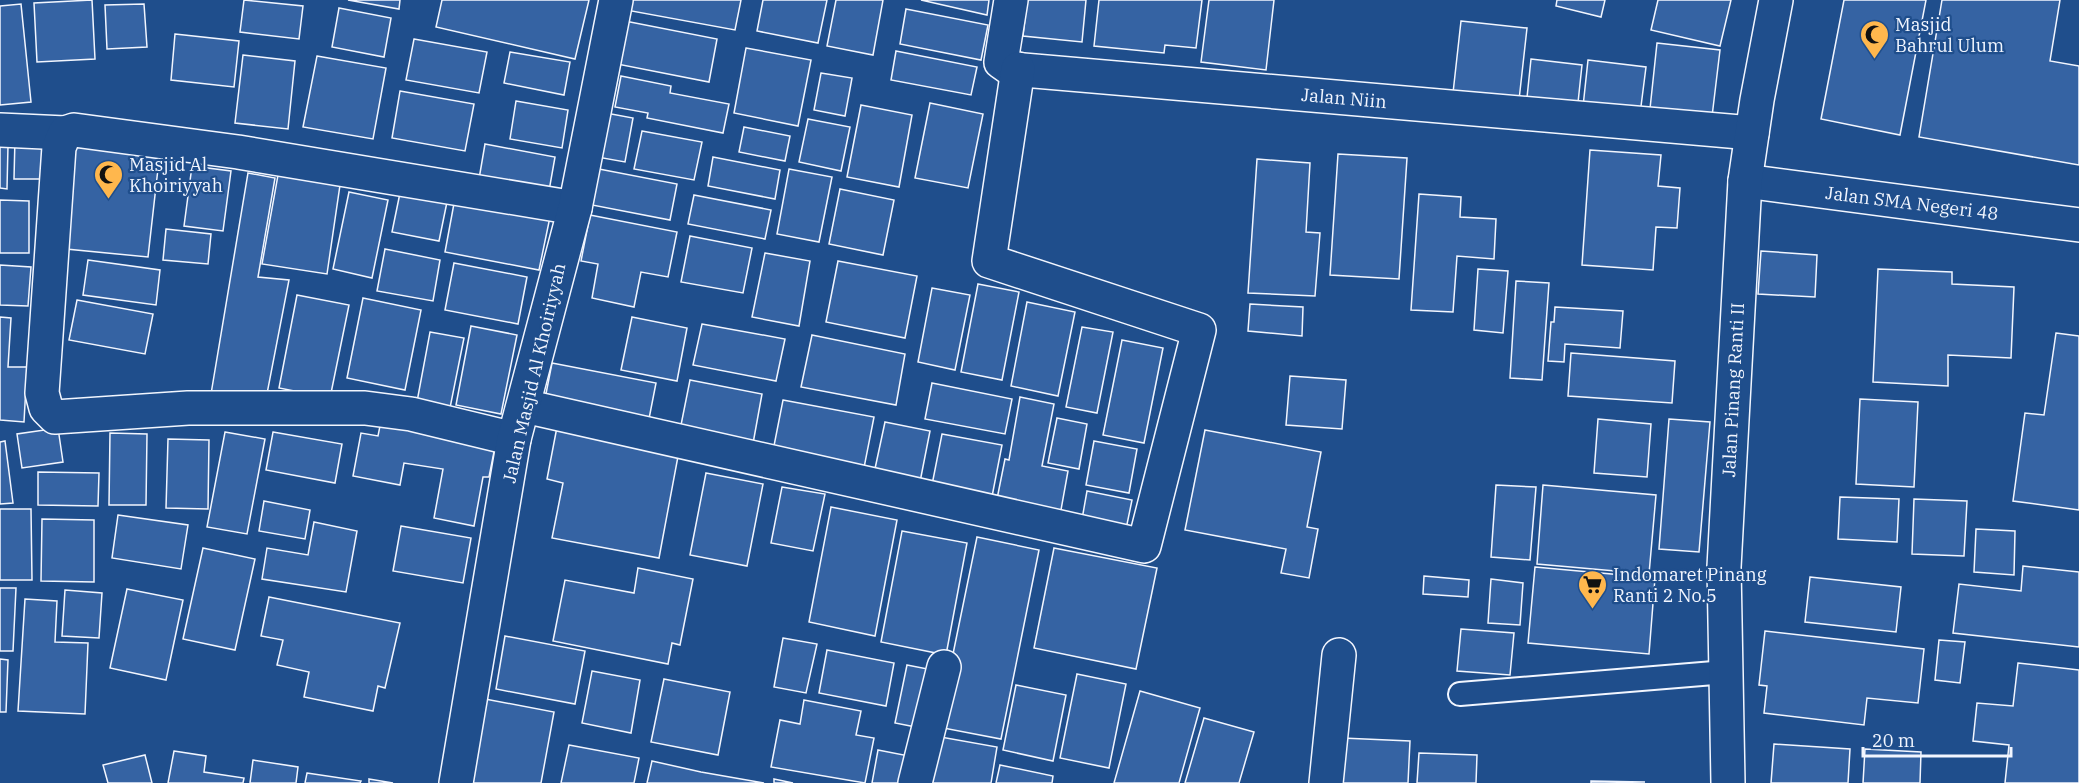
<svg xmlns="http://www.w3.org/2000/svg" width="2079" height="783" viewBox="0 0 2079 783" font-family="'IBM Plex Serif',serif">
  <rect width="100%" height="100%" fill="#1f4e8c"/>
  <g fill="#3563a3" stroke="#f2f6ff" stroke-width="1.5">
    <path d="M92 0 95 59 37 62 34 3Z"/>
    <path d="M244 0 303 6 299 39 240 32Z"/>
    <path d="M348 0H400L399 9Z"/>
    <path d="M442 0H589L575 59 436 27Z"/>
    <path d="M628 0H741L735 30 626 10Z"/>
    <path d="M763 0H827L818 43 757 31Z"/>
    <path d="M836 0H883L873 55 827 46Z"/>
    <path d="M921 0H989L987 15Z"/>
    <path d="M1027 0H1086L1082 42 1023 36Z"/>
    <path d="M1099 0H1202L1196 48 1165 45 1164 53 1094 46Z"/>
    <path d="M1209 0H1274L1266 70 1201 62Z"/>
    <path d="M1557 0H1605L1601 17 1556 6Z"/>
    <path d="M1658 0H1731L1720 46 1651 30Z"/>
    <path d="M1844 0H1926L1900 135 1821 119Z"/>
    <path d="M1942 0H2060L2050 61 2079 66V165L1919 137Z"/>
    <path d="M21 4 31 102 0 105V6Z"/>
    <path d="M144 4 147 47 107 49 105 5Z"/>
    <path d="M339 8 391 18 384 57 332 47Z"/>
    <path d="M906 9 988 25 981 60 900 44Z"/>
    <path d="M625 21 717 39 709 82 617 64Z"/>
    <path d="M1461 21 1527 28 1519 100 1453 93Z"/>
    <path d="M175 34 239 41 234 87 171 80Z"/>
    <path d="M414 39 487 52 479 93 406 80Z"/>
    <path d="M1657 43 1720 50 1711 125 1649 118Z"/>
    <path d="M746 48 811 60 798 126 734 113Z"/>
    <path d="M896 51 977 67 971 95 891 80Z"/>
    <path d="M510 52 570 62 564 95 504 83Z"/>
    <path d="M243 55 295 61 288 129 235 123Z"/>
    <path d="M317 56 386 68 373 139 303 127Z"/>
    <path d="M1531 59 1582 65 1577 112 1526 107Z"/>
    <path d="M1588 60 1646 67 1639 122 1582 116Z"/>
    <path d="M821 73 852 78 845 116 814 110Z"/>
    <path d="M621 76 671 86 670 93 729 104 723 133 647 118 648 113 615 107Z"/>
    <path d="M400 91 474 104 465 151 392 138Z"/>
    <path d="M516 101 568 110 562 148 510 139Z"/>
    <path d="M930 103 983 114 968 188 915 178Z"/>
    <path d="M861 105 912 115 899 187 847 177Z"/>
    <path d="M606 113 633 118 625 162 597 157Z"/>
    <path d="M808 119 850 127 841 171 799 162Z"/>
    <path d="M744 127 790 136 785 161 739 152Z"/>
    <path d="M642 131 702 142 694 180 634 169Z"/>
    <path d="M15 138 43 139 42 179H14Z"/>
    <path d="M68 141 160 151 148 257 56 248Z"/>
    <path d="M485 144 555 157 549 191 479 179Z"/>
    <path d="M0 145 8 146 7 189 0 188Z"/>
    <path d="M1590 150 1661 155 1658 186 1680 188 1677 228 1656 227 1653 270 1582 265Z"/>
    <path d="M1338 154 1407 158 1399 279 1330 275Z"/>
    <path d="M713 157 780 170 775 199 708 186Z"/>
    <path d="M1257 159 1310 163 1306 232 1320 233 1315 296 1248 293Z"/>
    <path d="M192 166 231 171 223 231 184 226Z"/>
    <path d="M599 169 677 184 670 220 592 205Z"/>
    <path d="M789 169 832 177 819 242 777 234Z"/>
    <path d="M248 173 275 178 258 277 289 280 266 399 211 394Z"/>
    <path d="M278 175 340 185 327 274 262 264Z"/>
    <path d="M840 189 894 200 883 255 829 244Z"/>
    <path d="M349 192 388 200 372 278 333 269Z"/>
    <path d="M400 193 447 202 439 241 392 232Z"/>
    <path d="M1419 194 1461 197 1460 217 1496 219 1494 259 1457 256 1453 312 1411 310Z"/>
    <path d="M694 195 771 210 765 239 688 224Z"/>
    <path d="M455 198 550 217 539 270 445 252Z"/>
    <path d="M0 200 29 201V253H0Z"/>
    <path d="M590 215 677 232 668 277 641 272 634 307 592 298 598 264 581 261Z"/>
    <path d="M166 229 211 234 208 264 163 260Z"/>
    <path d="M690 236 752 248 743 293 681 282Z"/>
    <path d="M385 249 440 260 433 301 377 291Z"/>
    <path d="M1761 251 1817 255 1815 297 1758 294Z"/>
    <path d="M765 253 810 261 799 326 752 317Z"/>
    <path d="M88 260 160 270 156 305 83 295Z"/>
    <path d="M838 261 917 276 905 338 826 322Z"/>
    <path d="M454 263 527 277 518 324 445 310Z"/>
    <path d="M0 265 31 267 28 306 0 305Z"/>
    <path d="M1478 269 1508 271 1503 333 1474 330Z"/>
    <path d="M1878 269 1952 272V284L2014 287 2011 358 1948 355V386L1873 382Z"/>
    <path d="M1516 281 1549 283 1542 380 1510 378Z"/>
    <path d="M978 284 1019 292 1002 380 961 372Z"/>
    <path d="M932 288 970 295 955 370 918 362Z"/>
    <path d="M297 295 349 305 330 398 279 388Z"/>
    <path d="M363 298 421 310 405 390 347 378Z"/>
    <path d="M77 300 153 314 145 354 69 340Z"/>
    <path d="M1027 302 1075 312 1058 396 1011 386Z"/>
    <path d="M1250 304 1303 307 1302 336 1248 331Z"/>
    <path d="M1555 307 1623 311 1620 348 1565 344 1564 362 1548 361 1551 322H1554Z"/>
    <path d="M0 317 11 318 8 367H27L24 422 0 420Z"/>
    <path d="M632 317 687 328 677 381 621 370Z"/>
    <path d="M702 324 785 339 776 381 693 365Z"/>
    <path d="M471 326 517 335 501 414 456 405Z"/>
    <path d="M1082 327 1113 332 1097 413 1066 407Z"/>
    <path d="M430 332 464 338 449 413 416 407Z"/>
    <path d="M2056 333 2079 336V510L2013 501 2025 413 2044 415Z"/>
    <path d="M812 335 905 354 896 405 801 387Z"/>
    <path d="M1122 340 1163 348 1144 443 1103 435Z"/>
    <path d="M1571 353 1675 361 1672 403 1568 396Z"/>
    <path d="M552 363 656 383 647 429 543 409Z"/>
    <path d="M1290 376 1346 380 1342 429 1286 425Z"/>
    <path d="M690 380 762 394 752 449 679 435Z"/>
    <path d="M932 383 1012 399 1005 434 925 419Z"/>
    <path d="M1020 397 1054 404 1042 466 1068 471 1059 521 995 509 1005 459 1009 460Z"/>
    <path d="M1860 399 1918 402 1914 487 1856 484Z"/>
    <path d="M783 400 874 417 862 478 771 461Z"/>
    <path d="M1057 418 1087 424 1079 469 1048 463Z"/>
    <path d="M1598 419 1651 424 1647 477 1594 473Z"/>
    <path d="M1669 419 1710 422 1699 552 1659 549Z"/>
    <path d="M381 421 496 442 489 477H483L474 526 434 518 443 469 404 463 400 485 353 476 361 433 378 436Z"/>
    <path d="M885 422 930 431 919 487 873 478Z"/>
    <path d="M557 427 679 451 659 558 552 538 563 483 547 479Z"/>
    <path d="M58 428 63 462 22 468 17 434Z"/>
    <path d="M1205 430 1321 452 1307 527 1318 529 1309 578 1281 573 1286 549 1185 530Z"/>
    <path d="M225 432 265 439 247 534 207 527Z"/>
    <path d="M273 432 342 444 335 483 266 470Z"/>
    <path d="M110 433 147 434 146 505H109Z"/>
    <path d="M942 434 1002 445 990 507 930 495Z"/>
    <path d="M168 439 209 440 208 509 166 508Z"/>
    <path d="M5 441 13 503 0 504V442Z"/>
    <path d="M1094 441 1137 449 1129 493 1086 485Z"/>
    <path d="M38 472 99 473 98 506 38 505Z"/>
    <path d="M706 473 763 484 747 566 690 555Z"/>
    <path d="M1496 485 1536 487 1530 560 1491 557Z"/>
    <path d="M1543 485 1656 495 1649 574 1537 564Z"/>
    <path d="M782 487 825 494 813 551 771 543Z"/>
    <path d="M1087 491 1132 500 1125 534 1081 525Z"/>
    <path d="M1840 497 1899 499 1897 542 1838 539Z"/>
    <path d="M1914 499 1967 501 1964 556 1912 554Z"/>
    <path d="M264 501 310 510 305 539 259 531Z"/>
    <path d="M831 507 897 520 875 636 809 622Z"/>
    <path d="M0 509H31L32 580H0Z"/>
    <path d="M118 515 188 525 181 569 112 558Z"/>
    <path d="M42 519 94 520V582L41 581Z"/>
    <path d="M314 522 357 531 346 592 262 579 267 548 308 555Z"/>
    <path d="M401 526 471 538 463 583 393 571Z"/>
    <path d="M1976 529 2015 531 2014 575 1974 572Z"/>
    <path d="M902 531 967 543 946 655 881 642Z"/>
    <path d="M977 537 1039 550 1001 739 938 727Z"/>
    <path d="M203 548 255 559 235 650 183 639Z"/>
    <path d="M1054 548 1157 568 1136 669 1034 648Z"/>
    <path d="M2023 566 2079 572V647L1953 633 1959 584 2021 591Z"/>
    <path d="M1535 567 1655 578 1649 654 1528 643Z"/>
    <path d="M638 568 693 579 680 645 672 643 668 664 553 641 565 580 634 593Z"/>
    <path d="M1424 576 1469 580 1468 597 1423 594Z"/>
    <path d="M1810 577 1901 587 1896 632 1805 622Z"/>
    <path d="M1491 579 1523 583 1520 625 1488 623Z"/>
    <path d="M0 588H16L13 651H0Z"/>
    <path d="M127 589 183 600 166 680 110 668Z"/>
    <path d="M65 590 102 593 99 638 62 636Z"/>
    <path d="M269 597 400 623 385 688 378 686 373 711 304 697 309 672 277 665 283 640 261 636Z"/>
    <path d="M25 599 57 601 55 642 88 643 85 714 18 711Z"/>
    <path d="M1461 629 1514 633 1510 675 1457 671Z"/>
    <path d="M1765 631 1924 649 1918 703 1867 698 1864 725 1764 713 1767 686 1759 685Z"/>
    <path d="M505 636 585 651 575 704 496 689Z"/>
    <path d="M783 638 817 644 806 693 774 687Z"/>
    <path d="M1939 640 1965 642 1960 683 1935 680Z"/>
    <path d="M827 650 894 663 886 706 819 693Z"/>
    <path d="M0 659 8 660 6 712H0Z"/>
    <path d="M2018 663 2079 670V783H2005L2009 745 1973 741 1977 703 2013 706Z"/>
    <path d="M907 665 938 671 926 729 895 723Z"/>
    <path d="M592 671 640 680 631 733 582 723Z"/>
    <path d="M1077 674 1126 684 1109 768 1060 758Z"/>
    <path d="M664 679 730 692 718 755 651 742Z"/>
    <path d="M1016 685 1066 695 1053 761 1003 750Z"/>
    <path d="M1140 691 1200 708 1179 783H1114Z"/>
    <path d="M485 699 554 712 541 783H468Z"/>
    <path d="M804 700 861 711 856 735 874 738 865 783 771 767 780 720 800 724Z"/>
    <path d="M1204 718 1254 732 1239 783H1185Z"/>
    <path d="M935 736 997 747 991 783H926Z"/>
    <path d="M1342 738 1410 741 1408 783H1340Z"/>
    <path d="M1774 744 1850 749 1848 783H1771Z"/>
    <path d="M569 745 639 758 634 783H561Z"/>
    <path d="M1865 749 1921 752 1920 783H1863Z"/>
    <path d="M878 750 909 756 903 783H872Z"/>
    <path d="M174 751 206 756 204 772 244 778 243 783H168Z"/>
    <path d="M1419 753 1477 755 1476 783H1417Z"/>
    <path d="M145 755 152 783H108L103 765Z"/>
    <path d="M253 760 298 767 296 783H250Z"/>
    <path d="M652 761 701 772 764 783H647Z"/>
    <path d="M1000 765 1053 776 1052 783H996Z"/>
    <path d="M307 773 361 781 360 783H305Z"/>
    <path d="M369 779 393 783H369Z"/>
    <path d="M774 779 793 783H774Z"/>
    <path d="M1591 781 1645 782 1591 783Z"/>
  </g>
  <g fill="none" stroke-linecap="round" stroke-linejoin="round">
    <defs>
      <path id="service" d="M1460 694 1726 672"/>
      <g id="minor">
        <path d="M1011 0 1001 62 1011 69 1752 133"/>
        <path d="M0 130 65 133"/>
        <path d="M1745 181 2079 225"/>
        <path d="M524 406 1144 546 1199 330 989 261 1018 69"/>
        <path d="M514 439 411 414 365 408H188L55 417 46 408 42 393 59 147 65 133 74 130 238 152 575 208"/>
        <path d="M456 783 514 439 575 208 616 0"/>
        <path d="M915 783 944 667"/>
        <path d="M1326 783 1339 655"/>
      </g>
      <path id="tertiary" d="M1728 783 1724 567 1745 181 1757 100 1776 0"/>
    </defs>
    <use href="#service" stroke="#f2f6ff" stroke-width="26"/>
    <use href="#minor" stroke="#f2f6ff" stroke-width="36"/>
    <use href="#tertiary" stroke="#f2f6ff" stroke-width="36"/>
    <use href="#service" stroke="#1f4e8c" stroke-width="22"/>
    <use href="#minor" stroke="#1f4e8c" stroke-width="33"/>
    <use href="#tertiary" stroke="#1f4e8c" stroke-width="33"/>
  </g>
  <defs>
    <symbol id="mosque-pin" viewBox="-11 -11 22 30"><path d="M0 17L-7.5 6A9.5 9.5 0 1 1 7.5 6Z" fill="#ffb74d" stroke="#1f4e8c"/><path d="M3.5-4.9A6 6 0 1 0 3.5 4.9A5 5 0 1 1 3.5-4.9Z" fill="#111"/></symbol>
    <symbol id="supermarket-pin" viewBox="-11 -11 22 30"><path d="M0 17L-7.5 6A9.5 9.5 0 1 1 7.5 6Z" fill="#ffb74d" stroke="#1f4e8c"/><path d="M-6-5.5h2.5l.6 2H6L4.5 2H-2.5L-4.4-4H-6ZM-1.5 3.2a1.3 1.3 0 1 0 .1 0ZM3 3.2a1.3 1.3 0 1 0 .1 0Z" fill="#111"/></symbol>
  </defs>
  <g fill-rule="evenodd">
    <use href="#mosque-pin" x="1858" y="18" width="33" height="45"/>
    <use href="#mosque-pin" x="92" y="158" width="33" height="45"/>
    <use href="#supermarket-pin" x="1576" y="568" width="33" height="45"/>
  </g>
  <g text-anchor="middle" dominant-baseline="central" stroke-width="4.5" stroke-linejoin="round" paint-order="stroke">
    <g font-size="18" fill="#f2f6ff" stroke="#1f4e8c" text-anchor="start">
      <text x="1895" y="24">Masjid<tspan x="1895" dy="21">Bahrul Ulum</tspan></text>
      <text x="129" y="164">Masjid Al<tspan x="129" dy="21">Khoiriyyah</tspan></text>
      <text x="1613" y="574">Indomaret Pinang<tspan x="1613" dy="21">Ranti 2 No.5</tspan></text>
    </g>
    <g font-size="18" fill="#f2f6ff" stroke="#1f4e8c">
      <text transform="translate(1344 98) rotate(5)">Jalan Niin</text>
      <text transform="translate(1912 203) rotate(7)">Jalan SMA Negeri 48</text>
      <text transform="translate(534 373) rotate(-77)">Jalan Masjid Al Khoiriyyah</text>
      <text transform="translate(1733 390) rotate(-87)">Jalan Pinang Ranti II</text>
    </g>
  </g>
  <path d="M1863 747v9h148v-9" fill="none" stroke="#f2f6ff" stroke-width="3"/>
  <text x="1872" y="747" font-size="18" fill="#f2f6ff" stroke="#1f4e8c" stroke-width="4.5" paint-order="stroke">20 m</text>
</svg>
